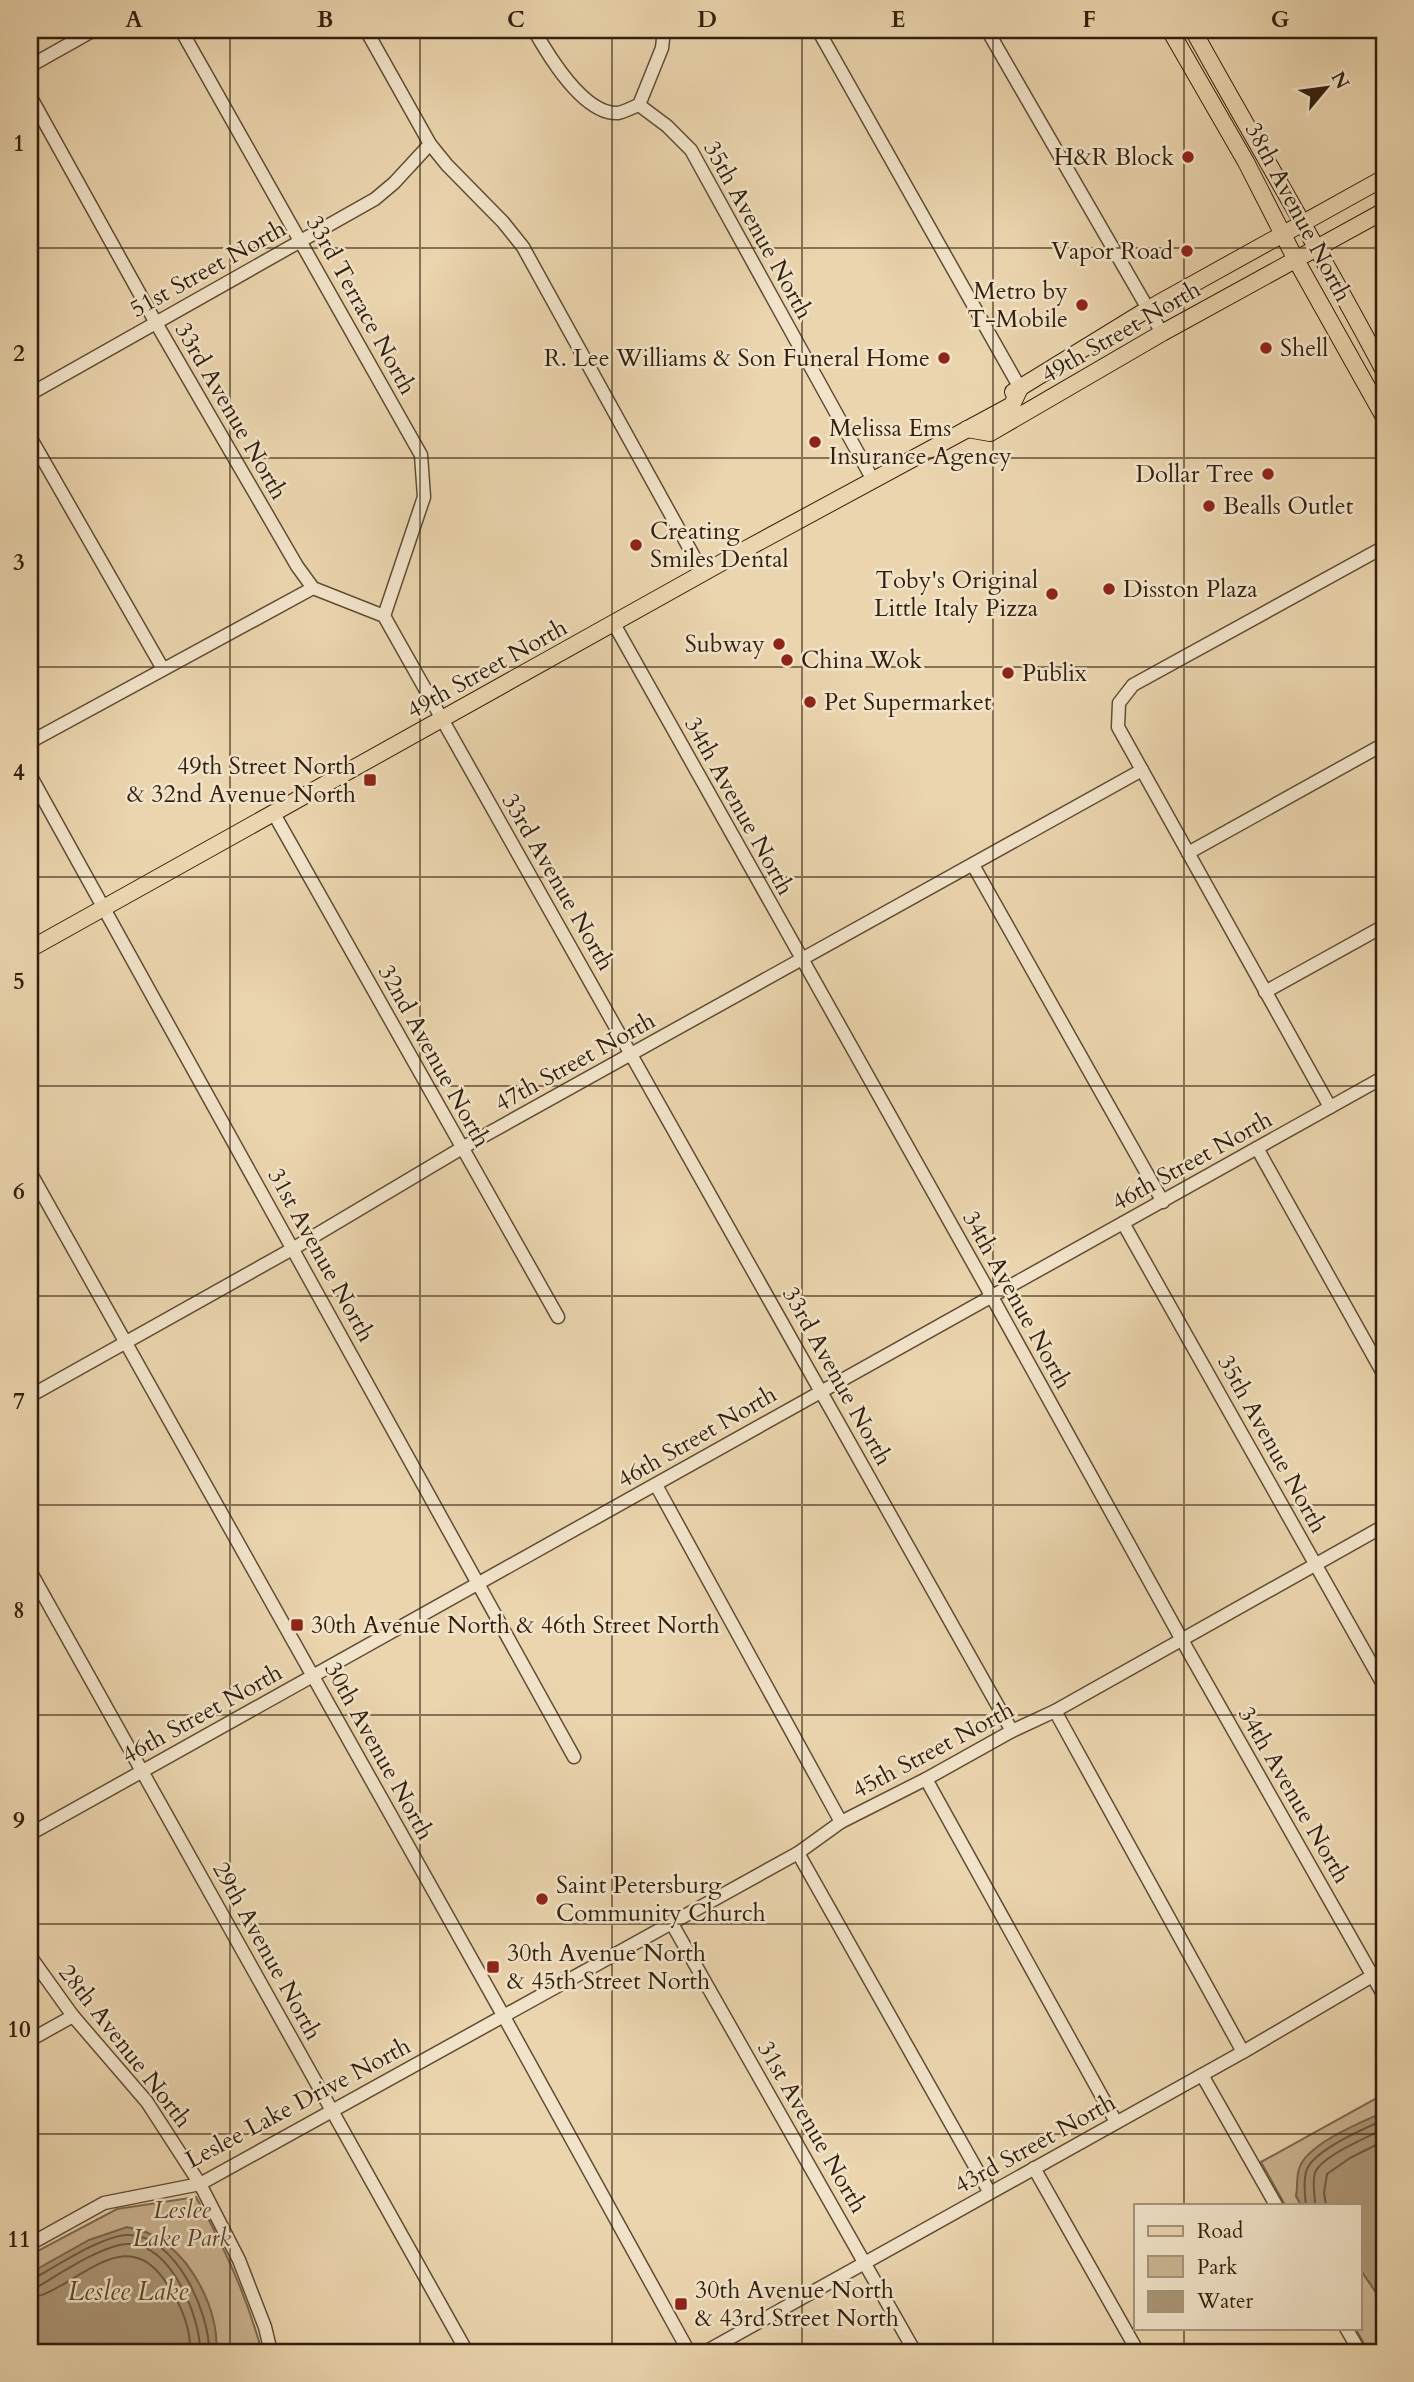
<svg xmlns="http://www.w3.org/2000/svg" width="1414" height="2382" viewBox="0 0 1414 2382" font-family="Cardo,serif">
  <rect width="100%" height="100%" fill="#ebd5ae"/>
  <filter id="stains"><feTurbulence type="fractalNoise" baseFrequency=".00286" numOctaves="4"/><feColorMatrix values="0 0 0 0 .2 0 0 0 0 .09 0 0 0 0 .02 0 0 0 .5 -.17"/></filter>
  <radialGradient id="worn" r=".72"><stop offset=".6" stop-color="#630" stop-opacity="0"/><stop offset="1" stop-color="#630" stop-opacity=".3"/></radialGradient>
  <g fill="#ccb693" stroke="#7f6a50" stroke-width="2">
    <path d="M1384 2094V2112L1367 2120 1299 2170V2186L1296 2196 1301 2205H1285L1261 2162Z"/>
    <path d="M196 2197C225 2247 247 2297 262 2352H216C219 2319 202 2290 186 2263L30 2273V2255L117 2209Z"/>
    <path d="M1360 2269 1384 2304V2352H1369L1355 2328H1360Z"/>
  </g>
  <g fill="#ac9777" stroke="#7b674d" stroke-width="2">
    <path d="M1384 2112V2304L1360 2269V2205H1301L1296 2196C1298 2187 1296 2178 1299 2169 1306 2144 1362 2122 1384 2112Z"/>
    <path d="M127 2227C134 2229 142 2230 148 2233 189 2251 220 2309 216 2352H30V2273L89 2240Z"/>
  </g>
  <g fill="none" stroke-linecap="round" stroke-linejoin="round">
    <g stroke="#6f5b42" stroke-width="2">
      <path d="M1306 2205C1305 2195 1303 2183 1306 2172 1311 2151 1365 2128 1384 2120"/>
      <path d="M1315 2205C1315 2195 1312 2183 1315 2173 1320 2157 1369 2136 1384 2129"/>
      <path d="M1326 2205 1324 2193 1327 2174 1350 2158 1384 2141"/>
      <path d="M30 2278H35C58 2265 102 2236 127 2235 175 2233 210 2313 209 2352"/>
      <path d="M30 2287 39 2286C61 2273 103 2245 127 2244 170 2241 201 2318 200 2352"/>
      <path d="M30 2298C41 2297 50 2292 60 2286 101 2263 136 2232 169 2287 182 2307 191 2328 190 2352"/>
    </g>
    <defs>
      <g id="minor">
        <path d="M181 30 421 455 424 497 384 616"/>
        <path d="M366 30 430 144 447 165 503 222 523 247 703 573"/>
        <path d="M534 30C548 55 584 115 618 113 624 112 633 107 639 105L667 126 691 150 873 480"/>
        <path d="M818 30 1020 388"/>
        <path d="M987 30 1162 333"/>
        <path d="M30 66 94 30"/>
        <path d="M30 96 156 323 297 566 313 588 384 616 1012 1731"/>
        <path d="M639 105 662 48 664 30"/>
        <path d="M30 394 375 199 394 183 430 144"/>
        <path d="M30 437 163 669"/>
        <path d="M614 624 992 1297 1182 1640 1384 1996"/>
        <path d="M30 742 313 588"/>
        <path d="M30 775 574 1757"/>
        <path d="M274 814 558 1317"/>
        <path d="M1188 853 1384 744"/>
        <path d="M973 865 1163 1202"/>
        <path d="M1265 992 1384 926"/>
        <path d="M1330 1107 1118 727 1119 703 1133 685 1384 547"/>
        <path d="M1257 1148 1384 1375"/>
        <path d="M30 1172 503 2015 689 2352"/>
        <path d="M1123 1223 1384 1686"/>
        <path d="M30 1396 294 1248 462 1148 1142 770"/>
        <path d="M656 1485 841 1822"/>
        <path d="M30 1571 467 2352"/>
        <path d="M1055 1711 1243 2052"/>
        <path d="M926 1779 1116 2122"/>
        <path d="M30 1834 1384 1077"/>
        <path d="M798 1853 990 2193"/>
        <path d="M671 1922 915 2352"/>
        <path d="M30 1956 73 2016 147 2102 200 2184 239 2260 265 2327 271 2352"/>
        <path d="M30 2040 73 2016"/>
        <path d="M1202 2075 1276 2205"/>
        <path d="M1034 2168 1138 2352"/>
        <path d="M30 2244 104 2203 200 2184 798 1853 841 1822 926 1779 1012 1731 1055 1711 1384 1526"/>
        <path d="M1346 2328 1360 2352"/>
        <path d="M705 2352 1243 2052 1384 1969"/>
      </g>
      <g id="major">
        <path d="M1170 30 1246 162 1296 260 1384 417"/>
        <path d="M1193 30C1256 144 1323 255 1384 371"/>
        <path d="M1013 392 1148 309 1384 178"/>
        <path d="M967 429 990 433 1162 333 1384 211"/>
        <path d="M30 949 746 549 1012 405 1020 388"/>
      </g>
    </defs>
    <use href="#minor" stroke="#604c35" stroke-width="15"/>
    <use href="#major" stroke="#321f0d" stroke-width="18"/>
    <use href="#minor" stroke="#f2e4ca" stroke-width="12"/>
    <use href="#major" stroke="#ebd5ae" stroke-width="16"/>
  </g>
  <path fill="none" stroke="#321f0d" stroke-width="2" stroke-opacity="0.55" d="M230 30V2352M420 30V2352M612 30V2352M802 30V2352M993 30V2352M1184 30V2205M30 248H1384M30 458H1384M30 667H1384M30 877H1384M30 1086H1384M30 1296H1384M30 1505H1384M30 1715H1384M30 1924H1384M30 2134H1384M1184 2328V2352"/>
  <g fill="#8f2418" stroke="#f2e4ca" stroke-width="2.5">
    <circle cx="1188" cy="157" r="7"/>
    <circle cx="1187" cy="251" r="7"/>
    <circle cx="1082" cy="305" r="7"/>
    <circle cx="1266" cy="348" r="7"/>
    <circle cx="944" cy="358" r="7"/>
    <circle cx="815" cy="442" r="7"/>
    <circle cx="1268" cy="474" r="7"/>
    <circle cx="1209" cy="506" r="7"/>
    <circle cx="636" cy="545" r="7"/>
    <circle cx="1109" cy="589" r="7"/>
    <circle cx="1052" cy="594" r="7"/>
    <circle cx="779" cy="644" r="7"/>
    <circle cx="787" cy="660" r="7"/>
    <circle cx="1008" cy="673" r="7"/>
    <circle cx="810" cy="702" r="7"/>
    <rect x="363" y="773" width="14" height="14" rx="3.5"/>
    <rect x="290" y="1618" width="14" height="14" rx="3.5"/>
    <circle cx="542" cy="1899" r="7"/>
    <rect x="486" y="1960" width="14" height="14" rx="3.5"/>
    <rect x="674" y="2297" width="14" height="14" rx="3.5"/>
  </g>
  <g text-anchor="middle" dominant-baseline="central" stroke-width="5" stroke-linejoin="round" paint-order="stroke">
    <g font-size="24" fill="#321f0d" stroke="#f2e4ca" text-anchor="start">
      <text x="1174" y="157" text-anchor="end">H&amp;R Block</text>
      <text x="1173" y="251" text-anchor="end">Vapor Road</text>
      <text x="1068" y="291" text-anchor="end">Metro by<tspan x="1068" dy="28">T-Mobile</tspan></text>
      <text x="1280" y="348">Shell</text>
      <text x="930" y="358" text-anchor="end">R. Lee Williams &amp; Son Funeral Home</text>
      <text x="829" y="428">Melissa Ems<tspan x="829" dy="28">Insurance Agency</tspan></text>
      <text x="1254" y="474" text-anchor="end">Dollar Tree</text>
      <text x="1223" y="506">Bealls Outlet</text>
      <text x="650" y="531">Creating<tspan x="650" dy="28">Smiles Dental</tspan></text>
      <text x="1038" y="580" text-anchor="end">Toby's Original<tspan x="1038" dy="28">Little Italy Pizza</tspan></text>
      <text x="1123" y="589">Disston Plaza</text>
      <text x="765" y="644" text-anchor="end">Subway</text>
      <text x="801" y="660">China Wok</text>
      <text x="1022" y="673">Publix</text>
      <text x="824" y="702">Pet Supermarket</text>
      <text x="356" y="766" text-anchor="end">49th Street North<tspan x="356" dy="28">&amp; 32nd Avenue North</tspan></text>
      <text x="311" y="1625">30th Avenue North &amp; 46th Street North</text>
      <text x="556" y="1885">Saint Petersburg<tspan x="556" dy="28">Community Church</tspan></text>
      <text x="507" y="1953">30th Avenue North<tspan x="507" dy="28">&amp; 45th Street North</tspan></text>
      <text x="695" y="2290">30th Avenue North<tspan x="695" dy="28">&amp; 43rd Street North</tspan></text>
    </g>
    <g font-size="24" fill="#321f0d" stroke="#f2e4ca">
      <text transform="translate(1298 212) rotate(62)">38th Avenue North</text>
      <text transform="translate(758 230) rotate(61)">35th Avenue North</text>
      <text transform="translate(208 269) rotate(-29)">51st Street North</text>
      <text transform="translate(361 305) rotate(61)">33rd Terrace North</text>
      <text transform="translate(1121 332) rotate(-30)">49th Street North</text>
      <text transform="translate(231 411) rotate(60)">33rd Avenue North</text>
      <text transform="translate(487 669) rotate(-29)">49th Street North</text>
      <text transform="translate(739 806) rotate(61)">34th Avenue North</text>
      <text transform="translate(558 882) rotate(60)">33rd Avenue North</text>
      <text transform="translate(434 1056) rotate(61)">32nd Avenue North</text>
      <text transform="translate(575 1062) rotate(-29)">47th Street North</text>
      <text transform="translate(1192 1161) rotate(-29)">46th Street North</text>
      <text transform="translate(321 1255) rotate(61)">31st Avenue North</text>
      <text transform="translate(1017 1300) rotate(61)">34th Avenue North</text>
      <text transform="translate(837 1376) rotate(61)">33rd Avenue North</text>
      <text transform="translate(697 1437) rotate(-30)">46th Street North</text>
      <text transform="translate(1272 1444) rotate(61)">35th Avenue North</text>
      <text transform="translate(202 1714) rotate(-29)">46th Street North</text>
      <text transform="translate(933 1750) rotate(-28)">45th Street North</text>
      <text transform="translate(379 1751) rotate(61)">30th Avenue North</text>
      <text transform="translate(1294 1795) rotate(60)">34th Avenue North</text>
      <text transform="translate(267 1951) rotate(61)">29th Avenue North</text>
      <text transform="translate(125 2046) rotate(52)">28th Avenue North</text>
      <text transform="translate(298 2103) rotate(-28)">Leslee Lake Drive North</text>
      <text transform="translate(812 2127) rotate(60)">31st Avenue North</text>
      <text transform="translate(1035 2144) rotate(-29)">43rd Street North</text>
    </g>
    <g font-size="24" font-style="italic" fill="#58452e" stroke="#f2e4ca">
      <text x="182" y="2210">Leslee<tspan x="182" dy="28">Lake Park</tspan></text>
    </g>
    <g font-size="26" font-style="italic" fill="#5d4932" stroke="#f2e4ca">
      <text x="128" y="2291">Leslee Lake</text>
    </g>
  </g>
  <rect width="1414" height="2382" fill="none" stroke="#ebd5ae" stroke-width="77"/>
  <rect x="1134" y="2204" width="228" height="126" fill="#f2e4ca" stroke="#a5957e" stroke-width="2"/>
  <rect x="1148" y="2226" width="35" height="10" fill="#ebd5ae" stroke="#a5957e" stroke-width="2"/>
  <text x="1197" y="2238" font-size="21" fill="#321f0d">Road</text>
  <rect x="1148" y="2256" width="35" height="21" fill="#ccb693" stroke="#a5957e" stroke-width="2"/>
  <text x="1197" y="2274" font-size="21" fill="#321f0d">Park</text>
  <rect x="1148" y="2291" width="35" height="21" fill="#ac9777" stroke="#a5957e" stroke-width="2"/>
  <text x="1197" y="2308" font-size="21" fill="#321f0d">Water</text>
  <g transform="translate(1326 88) rotate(61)" stroke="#f2e4ca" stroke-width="5" paint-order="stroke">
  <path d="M0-5L12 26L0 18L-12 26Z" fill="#321f0d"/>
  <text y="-10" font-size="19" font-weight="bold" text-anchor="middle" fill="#321f0d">N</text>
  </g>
  <rect x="38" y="38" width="1338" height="2306" fill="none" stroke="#321f0d" stroke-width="2.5"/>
  <g font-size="23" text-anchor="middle" font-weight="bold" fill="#321f0d">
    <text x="134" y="27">A</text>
    <text x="325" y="27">B</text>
    <text x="516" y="27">C</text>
    <text x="707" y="27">D</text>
    <text x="898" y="27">E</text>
    <text x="1089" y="27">F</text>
    <text x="1280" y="27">G</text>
    <text x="19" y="151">1</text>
    <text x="19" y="361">2</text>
    <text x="19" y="570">3</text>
    <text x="19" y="780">4</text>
    <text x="19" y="989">5</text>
    <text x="19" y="1199">6</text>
    <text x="19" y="1409">7</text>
    <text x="19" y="1618">8</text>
    <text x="19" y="1828">9</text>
    <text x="19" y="2037">10</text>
    <text x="19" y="2247">11</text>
  </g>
  <rect width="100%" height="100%" filter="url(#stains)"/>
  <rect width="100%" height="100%" fill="url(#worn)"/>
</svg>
